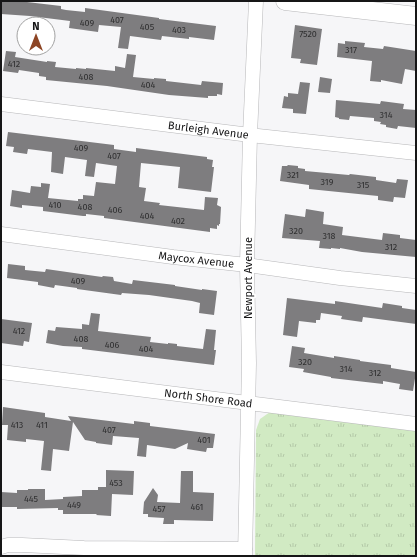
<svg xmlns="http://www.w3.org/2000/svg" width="417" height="557" viewBox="0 0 417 557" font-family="'Fira Sans',sans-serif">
  <defs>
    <pattern id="park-tufts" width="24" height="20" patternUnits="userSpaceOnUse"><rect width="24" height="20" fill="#d1eac3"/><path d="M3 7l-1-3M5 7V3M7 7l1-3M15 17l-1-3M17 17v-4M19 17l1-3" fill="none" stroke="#b3c8a7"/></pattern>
  </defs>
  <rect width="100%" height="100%" fill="#f6f6f8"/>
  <path fill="url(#park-tufts)" d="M270 412 416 431V556H255L256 430 260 419Z"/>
  <g fill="#7e7d7f">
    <path d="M1 1H27V2L61 6V9L66 10 85 12V8L159 18V19L216 26 214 40 189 37V39L162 36 161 40 130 36 128 49 118 48 121 27 99 25 98 32 69 28 70 21 30 16 1 14Z"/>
    <path d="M295 25 322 29 317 65 300 63 301 59 291 58Z"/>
    <path d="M345 41 365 43 364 47 383 49 384 46 416 51V71L405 69 402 84 381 80V82L370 81 372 61 337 57 338 43 345 44Z"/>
    <path d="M6 51 16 52 15 57 47 62V61L56 62 55 67 76 69V68L86 69V68L115 71V66L125 68 127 54 136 55 133 77 154 79V78L166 79V81L201 85 202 81 223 83 222 95 217 94V96H208V98L169 95 107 86 46 80V77L39 76V73L19 70 18 73 3 71Z"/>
    <path d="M320 77 332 79 330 93 318 92Z"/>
    <path d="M300 82 310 83 306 114 293 113V109L282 108 284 96 288 97V93L298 94Z"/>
    <path d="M336 100 380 104 381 101 404 104 403 109 416 110V128L398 126 397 129 386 127V125L380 124 381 122 374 121V118L350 116 349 120 339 119V118L335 117Z"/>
    <path d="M8 132 114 145V149L136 152V148L207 157V159L213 160 212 167H214L211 192 178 188 180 167 141 163 139 187 146 188 144 201 160 203 159 205 204 210 205 197 218 198 217 205 221 207 220 224H219V226L217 225V229L210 228V232L104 218V216L86 214V216H83L43 211V207L22 205V208L10 206 12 190 30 193 31 186 41 187V183L50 184 48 198 78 201V199H83V195L94 196 96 182 115 184 117 166 96 163 94 177 85 176 87 160 65 157 63 174 51 172 52 152 28 149 27 154 13 152 14 147 6 146Z"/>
    <path d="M288 165 298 166V168L305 169V171L349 175 350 174 376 177V180L396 183 397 179 408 180 405 198 394 197 393 202 378 200V196L309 189V185L280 181 282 166H287Z"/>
    <path d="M306 209 324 212 323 224 343 227 342 235 382 240 383 233 400 235V238L416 240V257L362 252 340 248V249L331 248V249L319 248 320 241 282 238 285 214 305 217Z"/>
    <path d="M8 264 25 266V270L45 272 46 269 102 277 103 276 113 277 114 281 132 284 133 280 175 285V286L202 290V289L217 291 214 315 199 313 200 303 192 301 149 295 122 293 121 295 77 289V288L55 285 54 288 38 285V282L7 278Z"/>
    <path d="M287 298 335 304V301L382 308 383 303 402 306V308L416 310V324L363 317 362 322 341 319 342 316 321 313 320 320H316V323L299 321 297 337 283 335Z"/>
    <path d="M91 313 100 314 98 331 151 337 150 342 168 344V343L177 344V346L203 349 206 329 216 330 214 350H216L214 365 82 349V347L63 346 46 343 48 330 55 331 56 327 82 329V324L89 325Z"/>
    <path d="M1 319 32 323 29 342 24 341 23 346 1 343Z"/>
    <path d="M292 346 305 348 304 353 334 358V356L360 360V361L391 365V368L416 372 413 391 399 389 400 384 383 381V384L331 378V377L303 372 304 369 289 367Z"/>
    <path d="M3 407 45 413V417L71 421 68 416 134 424V421L150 423V426L215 434 213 448H207L206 452 187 449 188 443 175 449 147 445 146 457 137 456 139 438 113 436 112 445 96 443V442L85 440 73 422 69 451 53 449 51 471 41 470 44 441 26 439V442L7 440 8 425H2Z"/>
    <path d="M106 470 134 471 133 495 112 494 111 516 96 515 97 514H63V510H58V508L17 509V507H1V492L17 493V490H28V489H45V500L63 499V497L82 496V490H98V487H106Z"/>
    <path d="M181 471H193V492L214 493 213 521 174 520V524H163L164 518 148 517V514H143L144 502 153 488 158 495 157 502 180 503Z"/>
  </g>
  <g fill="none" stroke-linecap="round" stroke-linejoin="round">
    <defs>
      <g id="minor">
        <path id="s1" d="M1 104 250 135 416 153"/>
        <path id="s2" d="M1 234 173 257 247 265 340 278 416 286"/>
        <path id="s3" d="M1 372 416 424"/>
        <path d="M1 547 8 545H22L84 548 245 549"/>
        <path d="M245 556 249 363 247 265 250 135 256 1"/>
      </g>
      <path id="major" d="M285 1 416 16"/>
    </defs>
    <use href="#minor" stroke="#b7b7b9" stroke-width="15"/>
    <use href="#major" stroke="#b7b7b9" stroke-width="19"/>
    <use href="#minor" stroke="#fff" stroke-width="14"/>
    <use href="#major" stroke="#fff" stroke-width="18"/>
  </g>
  <g text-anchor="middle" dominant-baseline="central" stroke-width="4" stroke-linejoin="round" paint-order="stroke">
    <g font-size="9" fill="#303031">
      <text x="117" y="20">407</text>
      <text x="87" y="23">409</text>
      <text x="147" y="27">405</text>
      <text x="179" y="30">403</text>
      <text x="308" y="34">7520</text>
      <text x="351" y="50">317</text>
      <text x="14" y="64">412</text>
      <text x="86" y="77">408</text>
      <text x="148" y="85">404</text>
      <text x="386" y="115">314</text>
      <text x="81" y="148">409</text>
      <text x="114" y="156">407</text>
      <text x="293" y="175">321</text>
      <text x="327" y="182">319</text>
      <text x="363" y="185">315</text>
      <text x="55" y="205">410</text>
      <text x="85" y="207">408</text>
      <text x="115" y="210">406</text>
      <text x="147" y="216">404</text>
      <text x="178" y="221">402</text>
      <text x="296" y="231">320</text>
      <text x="329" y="236">318</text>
      <text x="391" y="247">312</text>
      <text x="78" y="281">409</text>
      <text x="19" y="331">412</text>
      <text x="81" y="339">408</text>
      <text x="112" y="345">406</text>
      <text x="146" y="349">404</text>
      <text x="305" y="362">320</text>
      <text x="346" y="369">314</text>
      <text x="375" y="373">312</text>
      <text x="17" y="425">413</text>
      <text x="42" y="425">411</text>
      <text x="109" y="430">407</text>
      <text x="204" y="440">401</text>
      <text x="116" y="483">453</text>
      <text x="31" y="499">445</text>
      <text x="74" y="505">449</text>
      <text x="197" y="507">461</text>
      <text x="159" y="509">457</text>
    </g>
    <g font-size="11" fill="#161617" stroke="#fff">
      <text stroke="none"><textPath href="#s1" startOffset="209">Burleigh Avenue</textPath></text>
      <text stroke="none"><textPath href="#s2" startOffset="197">Maycox Avenue</textPath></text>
      <text transform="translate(248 278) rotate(-90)">Newport Avenue</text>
      <text stroke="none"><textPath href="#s3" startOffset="209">North Shore Road</textPath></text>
    </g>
  </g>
  <rect width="417" height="557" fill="none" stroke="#161617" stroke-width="4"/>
  <g transform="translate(36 36)"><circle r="19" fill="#ffffff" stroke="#a2a2a2"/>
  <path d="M0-3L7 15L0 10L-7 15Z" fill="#8d4524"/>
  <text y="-6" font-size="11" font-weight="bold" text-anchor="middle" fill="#161617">N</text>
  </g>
</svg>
